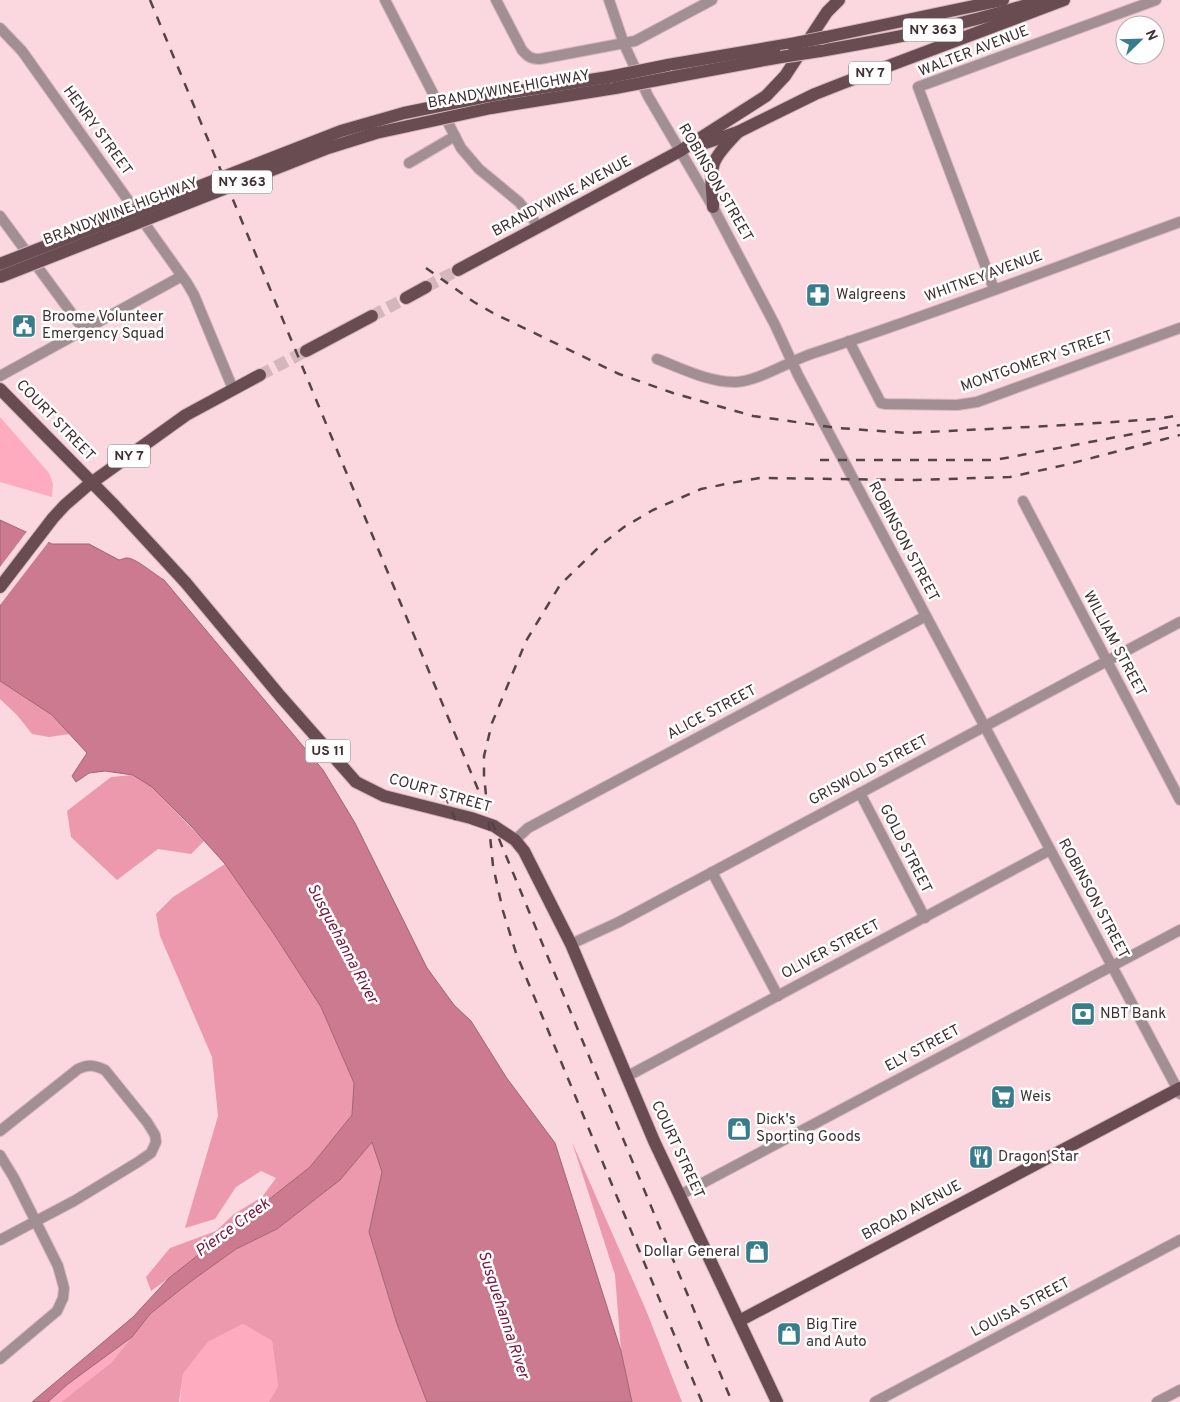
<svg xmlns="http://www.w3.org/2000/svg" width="1180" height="1402" viewBox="0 0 1180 1402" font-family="Overpass,sans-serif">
  <rect width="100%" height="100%" fill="#fbd8df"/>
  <g fill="#feaabf">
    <path d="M0 417 49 473 53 484 52 497 0 482Z"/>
    <path d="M243 1324 272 1341 278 1386 269 1402H180L183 1374 208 1342Z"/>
    <path d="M132 1337 112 1362 61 1402H48L68 1384Z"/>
  </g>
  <g fill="#ed99ad">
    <path d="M0 681 52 715 70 734 49 737 32 734 17 715 0 699Z"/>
    <path d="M133 775 152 787 204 841 191 854 158 849 117 880 71 837 67 811 111 777Z"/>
    <path d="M225 864 274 934 321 1007 354 1083 352 1115 310 1167 169 1278 151 1291 146 1277 170 1248 216 1231 234 1214 262 1197 276 1178 261 1171 236 1187 215 1219 185 1228 218 1116 212 1057 160 936 156 914 173 897Z"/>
    <path d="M372 1142 382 1172 369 1232 397 1324 427 1402H269L278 1386 272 1341 243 1324 208 1342 183 1374 179 1402H61L112 1362 150 1314 190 1282 236 1249 277 1229 340 1180Z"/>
    <path d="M572 1142 646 1310 682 1402H632L621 1351 615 1275Z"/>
  </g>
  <path fill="#cb7a8f" stroke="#a16473" d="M0 520 52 544H89L119 560C120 560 125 558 126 558 135 557 155 575 164 580L323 770 355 823 427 968 454 1005 471 1021 506 1077 555 1143 621 1351 632 1402H427L397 1324 369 1232 382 1172 372 1142 340 1180 277 1229 236 1249 190 1282 150 1314 132 1337 68 1384 48 1402H32L133 1317 169 1278 310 1167 352 1115 354 1083 321 1007 274 934 225 864 191 826 152 787 133 775 105 771 89 773 76 782 72 776 87 753 52 715 0 681Z"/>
  <path fill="#fbd8df" d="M28 530 50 540 0 605V567Z"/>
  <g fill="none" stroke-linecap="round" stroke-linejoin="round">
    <g stroke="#d6b6bd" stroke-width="12" stroke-dasharray="12 6" stroke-linecap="butt">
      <path d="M426 287 458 270"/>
      <path d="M372 316 406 298"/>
      <path d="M260 375 306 351"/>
    </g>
    <defs>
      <g id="minor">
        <path d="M385 0 461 148 479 169 519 202 539 227"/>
        <path d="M496 0 522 50C528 57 531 59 540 59L635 41 712 0"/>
        <path d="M609 0 624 44 648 96 713 207 775 325 798 375 1180 1094"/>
        <path d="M0 28 22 51 187 283 194 295 233 389"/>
        <path d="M409 163 455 136"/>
        <path d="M0 216 84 330"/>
        <path d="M994 289 918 87 1156 0"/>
        <path d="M849 341 881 403 886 404 957 405 977 402 1180 328"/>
        <path d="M657 359C681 368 710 383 736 382 759 381 791 360 814 353 937 313 1058 266 1180 222"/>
        <path d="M0 376 182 276"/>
        <path d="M1023 501 1180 800"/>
        <path d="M860 793 925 918"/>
        <path d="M515 840 528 828 926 616"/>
        <path d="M712 872 778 996"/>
        <path d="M571 944 619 922 1180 622"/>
        <path d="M626 1077 1050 850"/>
        <path d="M0 1131 78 1069C88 1064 94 1065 105 1070L147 1122 155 1135 156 1142 151 1153 138 1162 74 1201 0 1240"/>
        <path d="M0 1155 14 1178 58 1266 64 1288 63 1298 57 1311 0 1359"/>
        <path d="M680 1195 1180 930"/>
        <path d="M875 1402 1180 1240"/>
        <path d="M1157 1402 1180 1390"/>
      </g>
      <g id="major">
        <path d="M826 37 1003 0"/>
        <path d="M820 51C895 38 970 24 1042 0"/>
        <path d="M668 65 791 44"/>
        <path d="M673 77 781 57"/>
        <path d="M488 96 609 77"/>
        <path d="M491 108 615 88"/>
        <path d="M699 145 738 132 815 94 843 83 1064 0"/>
        <path d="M713 207C713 193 709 177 714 163 718 152 730 141 738 132"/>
        <path d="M458 270 680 151 766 96 785 76 827 12 839 0"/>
        <path d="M406 298 426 287"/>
        <path d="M306 351 372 316"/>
        <path d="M0 389 115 506 186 583 281 697 356 782 384 796 471 818 494 826 515 840 524 851 571 944 654 1141 777 1402"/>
        <path d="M0 587 53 518 65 505 87 486 186 415 260 375"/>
        <path d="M739 1321 1180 1088"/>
      </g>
    </defs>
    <use href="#minor" stroke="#d6b6bd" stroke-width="12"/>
    <use href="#major" stroke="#d6b6bd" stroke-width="14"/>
    <use href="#minor" stroke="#a18f93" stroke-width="10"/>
    <use href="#major" stroke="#694b52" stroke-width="12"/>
    <g stroke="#554347" stroke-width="2.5" stroke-dasharray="9 9" stroke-linecap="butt">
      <path d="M150 0 482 799"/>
      <path d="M426 268 474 302 493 313 619 374 673 393 753 416 838 428 907 433 1068 425 1157 419 1180 415"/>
      <path d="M820 460H995L1180 425"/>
      <path d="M445 795 458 826"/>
      <path d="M492 822 732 1402"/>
      <path d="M702 1402 516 953 503 911 493 866 484 775V756L492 723 526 641 560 585 601 545 624 527 653 510 701 489 731 483 760 478 915 480 1010 477 1065 465 1180 435"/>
    </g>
    <defs>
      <g id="major-bridge">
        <path d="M791 44 826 37"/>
        <path d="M781 57 820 51"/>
        <path d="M609 77 668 65"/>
        <path d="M615 88 673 77"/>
        <path d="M0 264 341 131 404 113 488 96"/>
        <path d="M0 277 328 148 376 133 491 108"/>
      </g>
    </defs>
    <use href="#major-bridge" stroke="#d6b6bd" stroke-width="14" stroke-linecap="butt"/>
    <use href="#major-bridge" stroke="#694b52" stroke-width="12"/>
  </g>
  <defs>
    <symbol id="pharmacy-square" viewBox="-11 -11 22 22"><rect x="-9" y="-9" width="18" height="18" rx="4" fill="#387d8b" stroke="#fff"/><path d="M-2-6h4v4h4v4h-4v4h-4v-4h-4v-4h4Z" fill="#fff"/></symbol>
    <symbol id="civic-square" viewBox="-11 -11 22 22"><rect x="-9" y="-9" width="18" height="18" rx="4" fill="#387d8b" stroke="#fff"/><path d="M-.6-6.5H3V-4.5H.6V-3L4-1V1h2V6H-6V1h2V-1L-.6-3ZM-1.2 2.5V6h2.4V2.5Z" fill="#fff"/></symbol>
    <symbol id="bank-square" viewBox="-11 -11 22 22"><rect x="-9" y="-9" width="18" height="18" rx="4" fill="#387d8b" stroke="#fff"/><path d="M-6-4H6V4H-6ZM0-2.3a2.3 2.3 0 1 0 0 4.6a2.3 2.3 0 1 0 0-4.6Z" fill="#fff"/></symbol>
    <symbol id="supermarket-square" viewBox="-11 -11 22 22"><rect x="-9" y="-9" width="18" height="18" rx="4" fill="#387d8b" stroke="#fff"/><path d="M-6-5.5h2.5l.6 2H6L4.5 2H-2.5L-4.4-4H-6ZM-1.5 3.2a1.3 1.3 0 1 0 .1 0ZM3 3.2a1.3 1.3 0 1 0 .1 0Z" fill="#fff"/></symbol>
    <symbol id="shop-square" viewBox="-11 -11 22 22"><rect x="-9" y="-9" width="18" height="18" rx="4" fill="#387d8b" stroke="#fff"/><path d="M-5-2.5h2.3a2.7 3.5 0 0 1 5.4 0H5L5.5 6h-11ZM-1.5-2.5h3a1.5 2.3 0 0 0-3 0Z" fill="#fff"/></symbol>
    <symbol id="restaurant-square" viewBox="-11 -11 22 22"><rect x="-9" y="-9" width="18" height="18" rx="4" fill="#387d8b" stroke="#fff"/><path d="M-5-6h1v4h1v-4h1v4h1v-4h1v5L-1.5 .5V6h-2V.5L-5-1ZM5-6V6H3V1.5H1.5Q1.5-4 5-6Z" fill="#fff"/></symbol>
  </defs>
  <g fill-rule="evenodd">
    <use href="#pharmacy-square" x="804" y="281" width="28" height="28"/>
    <use href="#civic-square" x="10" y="312" width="28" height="28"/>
    <use href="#bank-square" x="1069" y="1000" width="28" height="28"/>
    <use href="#supermarket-square" x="989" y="1083" width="28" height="28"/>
    <use href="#shop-square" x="725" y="1115" width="28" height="28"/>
    <use href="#restaurant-square" x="967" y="1143" width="28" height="28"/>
    <use href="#shop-square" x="743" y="1238" width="28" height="28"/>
    <use href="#shop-square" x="775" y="1320" width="28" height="28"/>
  </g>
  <g text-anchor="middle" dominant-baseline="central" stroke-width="5" stroke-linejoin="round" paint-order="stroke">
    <g fill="#fff" stroke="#796e70" stroke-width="1">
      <rect x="903" y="18.5" width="60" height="23" rx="4"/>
      <rect x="849" y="61.5" width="42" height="23" rx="4"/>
      <rect x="212" y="170.5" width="60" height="23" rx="4"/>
      <rect x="108" y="444.5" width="42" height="23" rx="4"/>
      <rect x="305.5" y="739.5" width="45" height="23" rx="4"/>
    </g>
    <g font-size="14" font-weight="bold" fill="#403033">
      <text x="933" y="30">NY 363</text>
      <text x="870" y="73">NY 7</text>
      <text x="242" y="182">NY 363</text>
      <text x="129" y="456">NY 7</text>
      <text x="328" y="751">US 11</text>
    </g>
    <g font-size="15" fill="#403033" stroke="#fff">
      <text transform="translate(974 52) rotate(-21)">WALTER AVENUE</text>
      <text transform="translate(509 90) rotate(-10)">BRANDYWINE HIGHWAY</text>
      <text transform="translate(97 131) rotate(54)">HENRY STREET</text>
      <text transform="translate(715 183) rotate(60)">ROBINSON STREET</text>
      <text transform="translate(562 197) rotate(-28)">BRANDYWINE AVENUE</text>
      <text transform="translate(121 212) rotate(-21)">BRANDYWINE HIGHWAY</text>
      <text transform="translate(984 277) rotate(-20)">WHITNEY AVENUE</text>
      <text transform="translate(1037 362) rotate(-19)">MONTGOMERY STREET</text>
      <text transform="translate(55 421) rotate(46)">COURT STREET</text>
      <text transform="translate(903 542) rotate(62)">ROBINSON STREET</text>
      <text transform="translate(1114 644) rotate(62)">WILLIAM STREET</text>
      <text transform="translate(712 713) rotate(-28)">ALICE STREET</text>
      <text transform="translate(869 771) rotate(-28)">GRISWOLD STREET</text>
      <text transform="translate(440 794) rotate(16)">COURT STREET</text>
      <text transform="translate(905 849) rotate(63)">GOLD STREET</text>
      <text transform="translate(1093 899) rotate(62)">ROBINSON STREET</text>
      <text transform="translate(831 950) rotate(-28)">OLIVER STREET</text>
      <text transform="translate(923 1049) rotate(-28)">ELY STREET</text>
      <text transform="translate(677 1150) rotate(65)">COURT STREET</text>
      <text transform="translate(912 1211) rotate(-28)">BROAD AVENUE</text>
      <text transform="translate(1021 1308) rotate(-28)">LOUISA STREET</text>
    </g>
    <g font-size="15" fill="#403033" stroke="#fff" text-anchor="start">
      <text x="836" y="295">Walgreens</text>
      <text x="42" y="317">Broome Volunteer<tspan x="42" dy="17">Emergency Squad</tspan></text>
      <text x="1100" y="1014">NBT Bank</text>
      <text x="1020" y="1097">Weis</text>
      <text x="756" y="1120">Dick's<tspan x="756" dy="17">Sporting Goods</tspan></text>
      <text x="998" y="1157">Dragon Star</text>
      <text x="740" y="1252" text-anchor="end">Dollar General</text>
      <text x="806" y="1325">Big Tire<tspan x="806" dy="17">and Auto</tspan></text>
    </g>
    <g font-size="16" font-style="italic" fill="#77163b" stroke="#fff">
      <text transform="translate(342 944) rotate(62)">Susquehanna River</text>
      <text transform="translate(233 1228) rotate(-36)">Pierce Creek</text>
      <text transform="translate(503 1315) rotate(72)">Susquehanna River</text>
    </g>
  </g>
  <g transform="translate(1140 40) rotate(67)"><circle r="24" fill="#ffffff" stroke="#b3acad"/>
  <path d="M0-4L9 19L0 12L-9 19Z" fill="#387d8b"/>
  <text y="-8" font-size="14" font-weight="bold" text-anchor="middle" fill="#403033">N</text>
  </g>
</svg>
